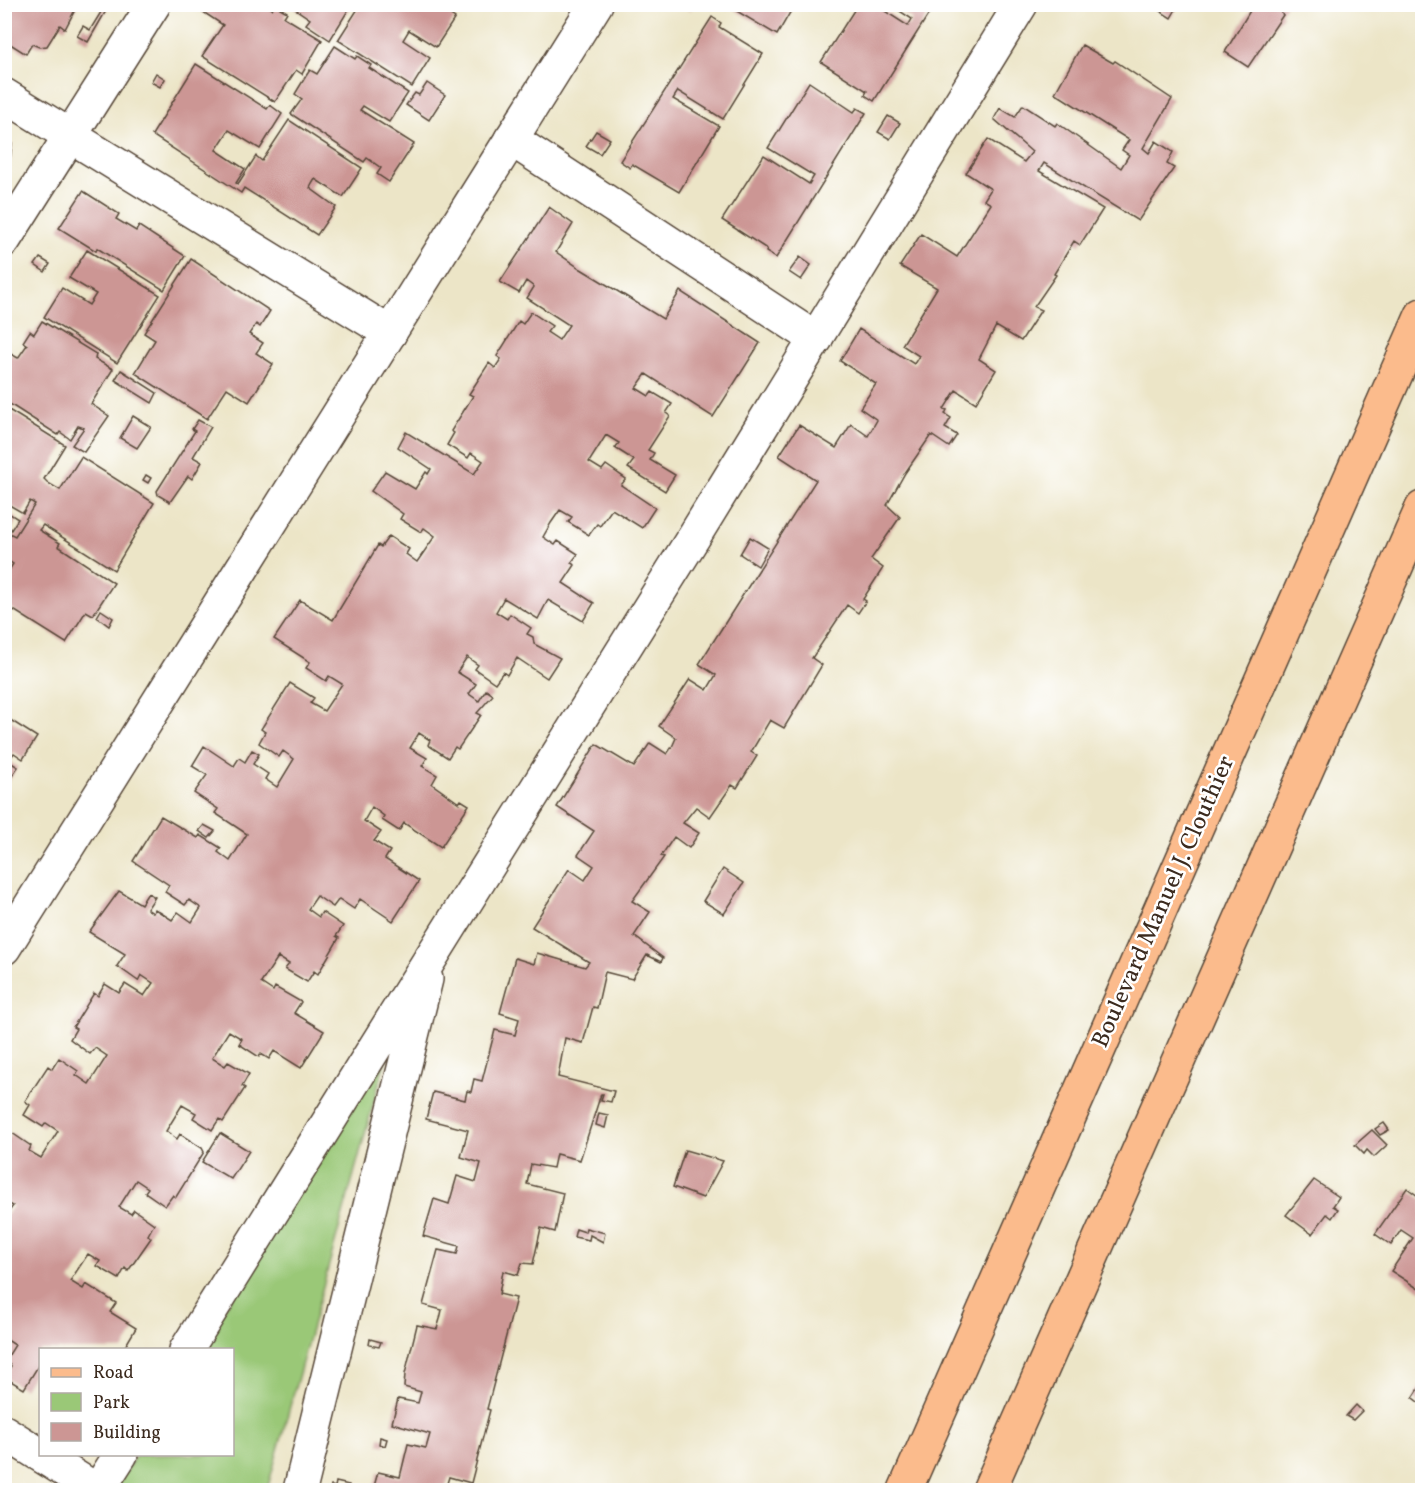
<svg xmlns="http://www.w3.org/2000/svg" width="1427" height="1495" viewBox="0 0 1427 1495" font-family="Vollkorn,serif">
  <rect width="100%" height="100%" fill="#fff"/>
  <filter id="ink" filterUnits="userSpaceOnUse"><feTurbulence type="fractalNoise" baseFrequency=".0167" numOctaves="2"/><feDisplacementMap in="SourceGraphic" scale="12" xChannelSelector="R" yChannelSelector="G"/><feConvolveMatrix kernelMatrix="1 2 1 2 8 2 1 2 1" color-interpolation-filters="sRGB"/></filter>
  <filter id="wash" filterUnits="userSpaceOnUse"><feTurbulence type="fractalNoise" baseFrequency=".008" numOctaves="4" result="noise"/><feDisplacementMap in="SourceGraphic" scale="24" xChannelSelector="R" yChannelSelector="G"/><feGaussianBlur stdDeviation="1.35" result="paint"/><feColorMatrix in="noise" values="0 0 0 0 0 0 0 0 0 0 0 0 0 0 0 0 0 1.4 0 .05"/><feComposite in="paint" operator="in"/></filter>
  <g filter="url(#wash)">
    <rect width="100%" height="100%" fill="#ece5c7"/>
    <path fill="#9ac877" stroke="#6a794a" stroke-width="1.5" d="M392 1036 267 1490H114L136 1455 232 1454V1350L200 1349Z"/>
    <g id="blocks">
      <g fill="#cc9694">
        <path d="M4 4H78L65 29 60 25 47 46 39 47 32 44 26 54 4 40Z"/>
        <path d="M106 4H110L88 42 77 36 83 26 90 30Z"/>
        <path d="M200 4H265L272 9 275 5 287 12 284 17 322 40 302 74 296 70 275 102 202 56 223 25 197 8Z"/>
        <path d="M288 4H352L330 40 306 24 310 19Z"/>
        <path d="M361 4H434L455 18 436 47 409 30 403 40 430 58 412 87 338 40Z"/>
        <path d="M446 4H463L458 13Z"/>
        <path d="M680 4H694L690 11Z"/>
        <path d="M720 4H795L777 35 730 7 728 10Z"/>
        <path d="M858 4H874L908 26 912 19 889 4H935L874 101 865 95 867 91 821 62Z"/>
        <path d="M1149 4H1179L1171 18Z"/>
        <path d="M1254 4H1286L1281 13 1283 15 1248 67 1225 52Z"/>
        <path d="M712 17 721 23 719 27 763 54 723 119 678 91 673 99 719 126 679 192 632 164 630 168 620 161Z"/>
        <path d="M1082 45 1113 63 1115 61 1172 99 1143 148 1149 153 1156 141 1173 152 1167 164 1174 168 1138 221 1044 163 1039 171 1103 209 1080 245 1074 241 1054 274 1056 275 1034 307 1041 310 1021 341 996 326 979 359 996 370 976 403 956 390 944 409 947 410 945 414 951 418 945 428 957 435 949 447 931 435 905 473 887 505 900 517 871 559 883 568 863 599 866 601 858 613 847 605 812 658 822 665 784 728 770 720 751 752 757 756 737 788 732 785 710 817 696 807 683 823 699 833 689 848 674 837 661 856 664 857 632 901 650 912 634 936 663 958 661 962 647 955 632 979 605 972 597 1008 593 1007 583 1043 565 1038 558 1077 614 1091 611 1102 601 1100 603 1094H601L580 1160 556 1154 553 1168 531 1164 527 1184 563 1193 555 1232 541 1228 533 1264 522 1263 518 1275 503 1271 499 1294 516 1298 487 1409 490 1410 471 1483 449 1477 445 1490H373L378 1472 400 1477 408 1444 426 1448 430 1434 392 1423 398 1399 418 1403 421 1392 404 1387 405 1374 417 1325 437 1329 440 1319 442 1310 423 1305 438 1250 457 1254 459 1246 423 1236 434 1199 449 1204 457 1176 476 1182 481 1163 461 1157 468 1130 426 1119 433 1092 465 1100 467 1091 471 1092 474 1079 482 1081 495 1030 515 1035 519 1019 500 1013 515 958 534 964 537 953 585 967 589 962 532 927 569 869 585 880 594 866 578 855 594 831 557 807 596 744 634 767 650 743 667 754 672 747 676 738 659 726 690 679 707 690 716 675 699 664 816 480 779 456 799 425 836 448 851 424 868 436 877 420 860 408 876 384 840 361 859 329 914 364 919 356 902 345 937 288 900 266 921 234 957 257 991 204 984 200 991 189 966 173 988 139 1024 162 1032 152 994 119 1000 108 1015 117 1023 105 1055 126 1057 123 1121 168 1129 155 1122 150 1129 140 1055 93Z"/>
        <path d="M335 46 355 59 357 56 371 65 369 68 408 93 389 122 363 106 360 110 414 144 389 182 377 174 381 168 367 158 364 162 291 114 302 99 295 94 306 76 310 70 317 74Z"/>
        <path d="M196 64 267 109 270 105 282 114 260 149 229 130 216 150 245 169 236 183 238 184 256 156 262 161 289 120 362 168 343 197 315 179 312 184 310 188 336 207 317 235 244 188 241 193 235 189 152 135Z"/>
        <path d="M156 73 165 79 160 87 151 82Z"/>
        <path d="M809 82 854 112 857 108 866 113 776 258 766 252 767 249 722 220 764 155 809 184 814 176 768 148Z"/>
        <path d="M427 83 445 95 429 120 406 105 415 93 419 95Z"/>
        <path d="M888 116 900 123 890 139 878 132Z"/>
        <path d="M596 131 610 139 600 154 586 146Z"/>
        <path d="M4 140 12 144 10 160 4 168Z"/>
        <path d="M83 191 119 214 116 219 136 231 139 226 185 256 164 290 97 248 96 251 59 228Z"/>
        <path d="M549 207 573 224 556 252 581 269 663 319 680 291 760 343 713 417 646 374 636 388 649 396 652 392 672 404 666 413 670 416 648 450 654 453 650 460 675 475 665 491 628 468 634 460 615 448 619 443 606 435 589 462 602 470 606 465 626 479 621 485 655 508 642 528 612 509 600 526 597 524 589 535 568 522 572 517 560 510 551 523 543 537 555 545 558 541 578 554 571 563 575 565 563 583 594 603 583 621 548 600 538 619 504 598 496 612 507 619 510 614 531 628 527 634 533 637 534 644 560 658 547 678 517 658 507 675 503 672 495 683 475 669 478 665 467 657 457 672 476 684 469 694 479 701 486 690 493 695 477 713 481 715 458 749 455 747 448 758 428 745 430 740 419 733 410 748 427 758 422 766 437 775 432 784 459 803 461 800 469 805 441 847 404 823 399 831 382 820 384 816 372 807 364 821 381 832 374 841 390 851 385 859 419 881 393 921 360 899 354 909 339 899 333 907 317 896 308 909 319 917 322 912 343 926 336 936 339 938 318 974 314 971 307 982 285 969 289 964 278 957 261 983 273 991 275 987 301 1002 294 1013 324 1031 301 1068 274 1051 269 1059 261 1054 259 1057 239 1044 242 1039 229 1031 212 1058 225 1066 228 1062 249 1074 242 1086 245 1088 223 1122 219 1119 212 1130 193 1118 196 1113 182 1105 166 1131 177 1139 180 1134 202 1148 204 1152 176 1197 173 1195 165 1206 145 1192 148 1188 136 1180 119 1207 131 1214 134 1210 154 1224 148 1235 151 1238 128 1271 125 1268 119 1279 97 1266 100 1261 88 1254 70 1281 83 1289 86 1284 116 1303 110 1312 136 1328 123 1350H40V1363L24 1389 4 1377 11 1366 5 1361 15 1345 4 1338V1218L13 1206 4 1201V1144L12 1133 31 1146 29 1151 41 1158 58 1131 46 1123 43 1127 24 1115 30 1105 25 1101 48 1066 52 1069 59 1058 78 1071 76 1075 89 1084 107 1056 95 1048 90 1054 70 1039 76 1029 73 1027 94 993 98 996 105 984 119 993 125 984 144 996 153 983 141 975 138 981 117 966 125 954 89 932 119 891 141 904 148 893 155 897 147 909 153 913 155 909 172 920 178 912 192 922 201 908 189 900 185 905 165 892 169 885 133 861 161 816 198 838 200 835 221 848 218 852 230 861 247 834 215 813 218 809 194 793 207 775 192 766 204 746 234 766 239 758 245 762 252 750 259 754 253 764 268 774 265 779 277 787 294 759 283 751 279 757 259 743 265 732 261 729 290 683 314 698 310 703 324 711 342 684 329 676 326 681 306 668 310 662 274 639 300 600 333 620 378 545 381 547 389 536 409 549 406 554 417 562 435 536 424 528 421 532 400 519 403 514 371 491 385 471 415 489 426 472 428 474 431 469 398 447 406 432 474 474 483 461 471 453 468 458 447 445 454 433 451 431 473 396 469 394 489 363 495 368 501 359 497 356 519 321 523 324 531 312 552 326 547 332 559 340 569 325 527 298 534 287 526 281 519 293 500 282Z"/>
        <path d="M87 250 160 295 117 363 44 317 62 288 89 305 96 294 69 278Z"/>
        <path d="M800 257 811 265 801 280 789 272Z"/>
        <path d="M40 258 50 264 45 272 35 265Z"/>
        <path d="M191 259 270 311 260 327 256 324 249 334 263 343 256 353 273 364 249 402 227 388 207 419 135 373 155 340 144 333Z"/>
        <path d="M42 321 96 354 95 359 113 369 91 404 109 416 84 452 72 445 84 428 78 426 70 439 60 432 58 435 5 401V363L11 354 18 358 27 345 23 342 30 331 34 334Z"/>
        <path d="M121 370 157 393 152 403 115 380Z"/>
        <path d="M4 407 65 445 44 479 48 483 60 490 81 457 154 503 114 570 43 525 39 530 60 543 58 546 114 583 93 615 86 611 66 643 4 604V578L13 564 4 558V510L18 519 9 533 15 536 35 504 30 501 23 513 4 502Z"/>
        <path d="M133 416 151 427 137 448 120 438Z"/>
        <path d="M198 420 211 427 193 457 202 462 192 479 188 476 170 502 158 495 157 491 195 431 192 429Z"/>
        <path d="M146 475 151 478 148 483 143 480Z"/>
        <path d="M750 537 768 548 758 566 740 554Z"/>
        <path d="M101 610 113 618 109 626 97 617Z"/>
        <path d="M4 716 37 737 23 759 14 753 8 761 18 767 4 788Z"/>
        <path d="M204 825 215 831 209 838 199 831Z"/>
        <path d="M723 869 744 883 724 914 703 901Z"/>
        <path d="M599 1113 608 1115 605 1128 596 1125Z"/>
        <path d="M1384 1123 1389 1130 1380 1135 1375 1129Z"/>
        <path d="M1372 1130 1387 1145 1374 1157 1367 1150 1364 1154 1355 1145Z"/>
        <path d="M220 1133 249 1151 231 1179 202 1162Z"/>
        <path d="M685 1150 723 1161 703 1198 673 1187Z"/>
        <path d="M1314 1180 1339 1197 1333 1206 1338 1209 1332 1218 1327 1214 1312 1234 1286 1215Z"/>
        <path d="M1407 1188 1422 1199V1291L1391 1271 1413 1238 1401 1230 1391 1245 1375 1234Z"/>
        <path d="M586 1228 605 1233 603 1242 590 1235 589 1240 574 1237 576 1229 585 1232Z"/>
        <path d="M370 1339 381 1342 379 1347 369 1345Z"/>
        <path d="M1422 1384V1405L1413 1398Z"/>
        <path d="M1356 1405 1362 1411 1353 1420 1346 1416Z"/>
        <path d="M380 1437 387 1439 385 1446 379 1444Z"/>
        <path d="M336 1482 349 1485 347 1490H330L331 1486 335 1487Z"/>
      </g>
    </g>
  </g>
  <g filter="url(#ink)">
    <use href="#blocks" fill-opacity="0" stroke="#564637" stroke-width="1.5"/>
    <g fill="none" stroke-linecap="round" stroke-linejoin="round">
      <defs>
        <g id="minor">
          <path d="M4 95 390 333"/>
          <path d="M511 139 816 339"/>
          <path d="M4 240 154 4"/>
          <path d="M186 1350 693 538 1021 4"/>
          <path d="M4 1432 96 1490"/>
          <path d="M98 1490 121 1454"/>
          <path d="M300 1490 426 979"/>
        </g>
        <path id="tertiary" d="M4 948 596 4"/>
        <g id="primary">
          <path d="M905 1490 1422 315"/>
          <path d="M989 1490 1422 508"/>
        </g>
      </defs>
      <use href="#minor" stroke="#564637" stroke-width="36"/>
      <use href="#tertiary" stroke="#564637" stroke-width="36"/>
      <use href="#primary" stroke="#564637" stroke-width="36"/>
      <use href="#minor" stroke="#fff" stroke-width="33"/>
      <use href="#tertiary" stroke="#fff" stroke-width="33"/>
      <use href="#primary" stroke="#fbbb8c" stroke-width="33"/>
    </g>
  </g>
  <g text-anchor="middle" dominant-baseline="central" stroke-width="5" stroke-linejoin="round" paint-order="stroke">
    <g font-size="24" fill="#3b2a1e" stroke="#fff">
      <text transform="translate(1164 902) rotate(-66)">Boulevard Manuel J. Clouthier</text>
    </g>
  </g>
  <rect width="1427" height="1495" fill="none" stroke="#fff" stroke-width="24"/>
  <rect x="39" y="1348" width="195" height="108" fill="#ffffff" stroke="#b1aaa5" stroke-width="1.5"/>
  <rect x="51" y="1368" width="30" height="9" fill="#fbbb8c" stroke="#b1aaa5" stroke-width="1.5"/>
  <text x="93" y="1378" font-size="18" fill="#3b2a1e">Road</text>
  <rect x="51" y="1393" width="30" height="18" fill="#9ac877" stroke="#b1aaa5" stroke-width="1.5"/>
  <text x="93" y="1408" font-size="18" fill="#3b2a1e">Park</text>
  <rect x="51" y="1423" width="30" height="18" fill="#cc9694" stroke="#b1aaa5" stroke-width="1.5"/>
  <text x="93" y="1438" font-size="18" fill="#3b2a1e">Building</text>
</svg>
